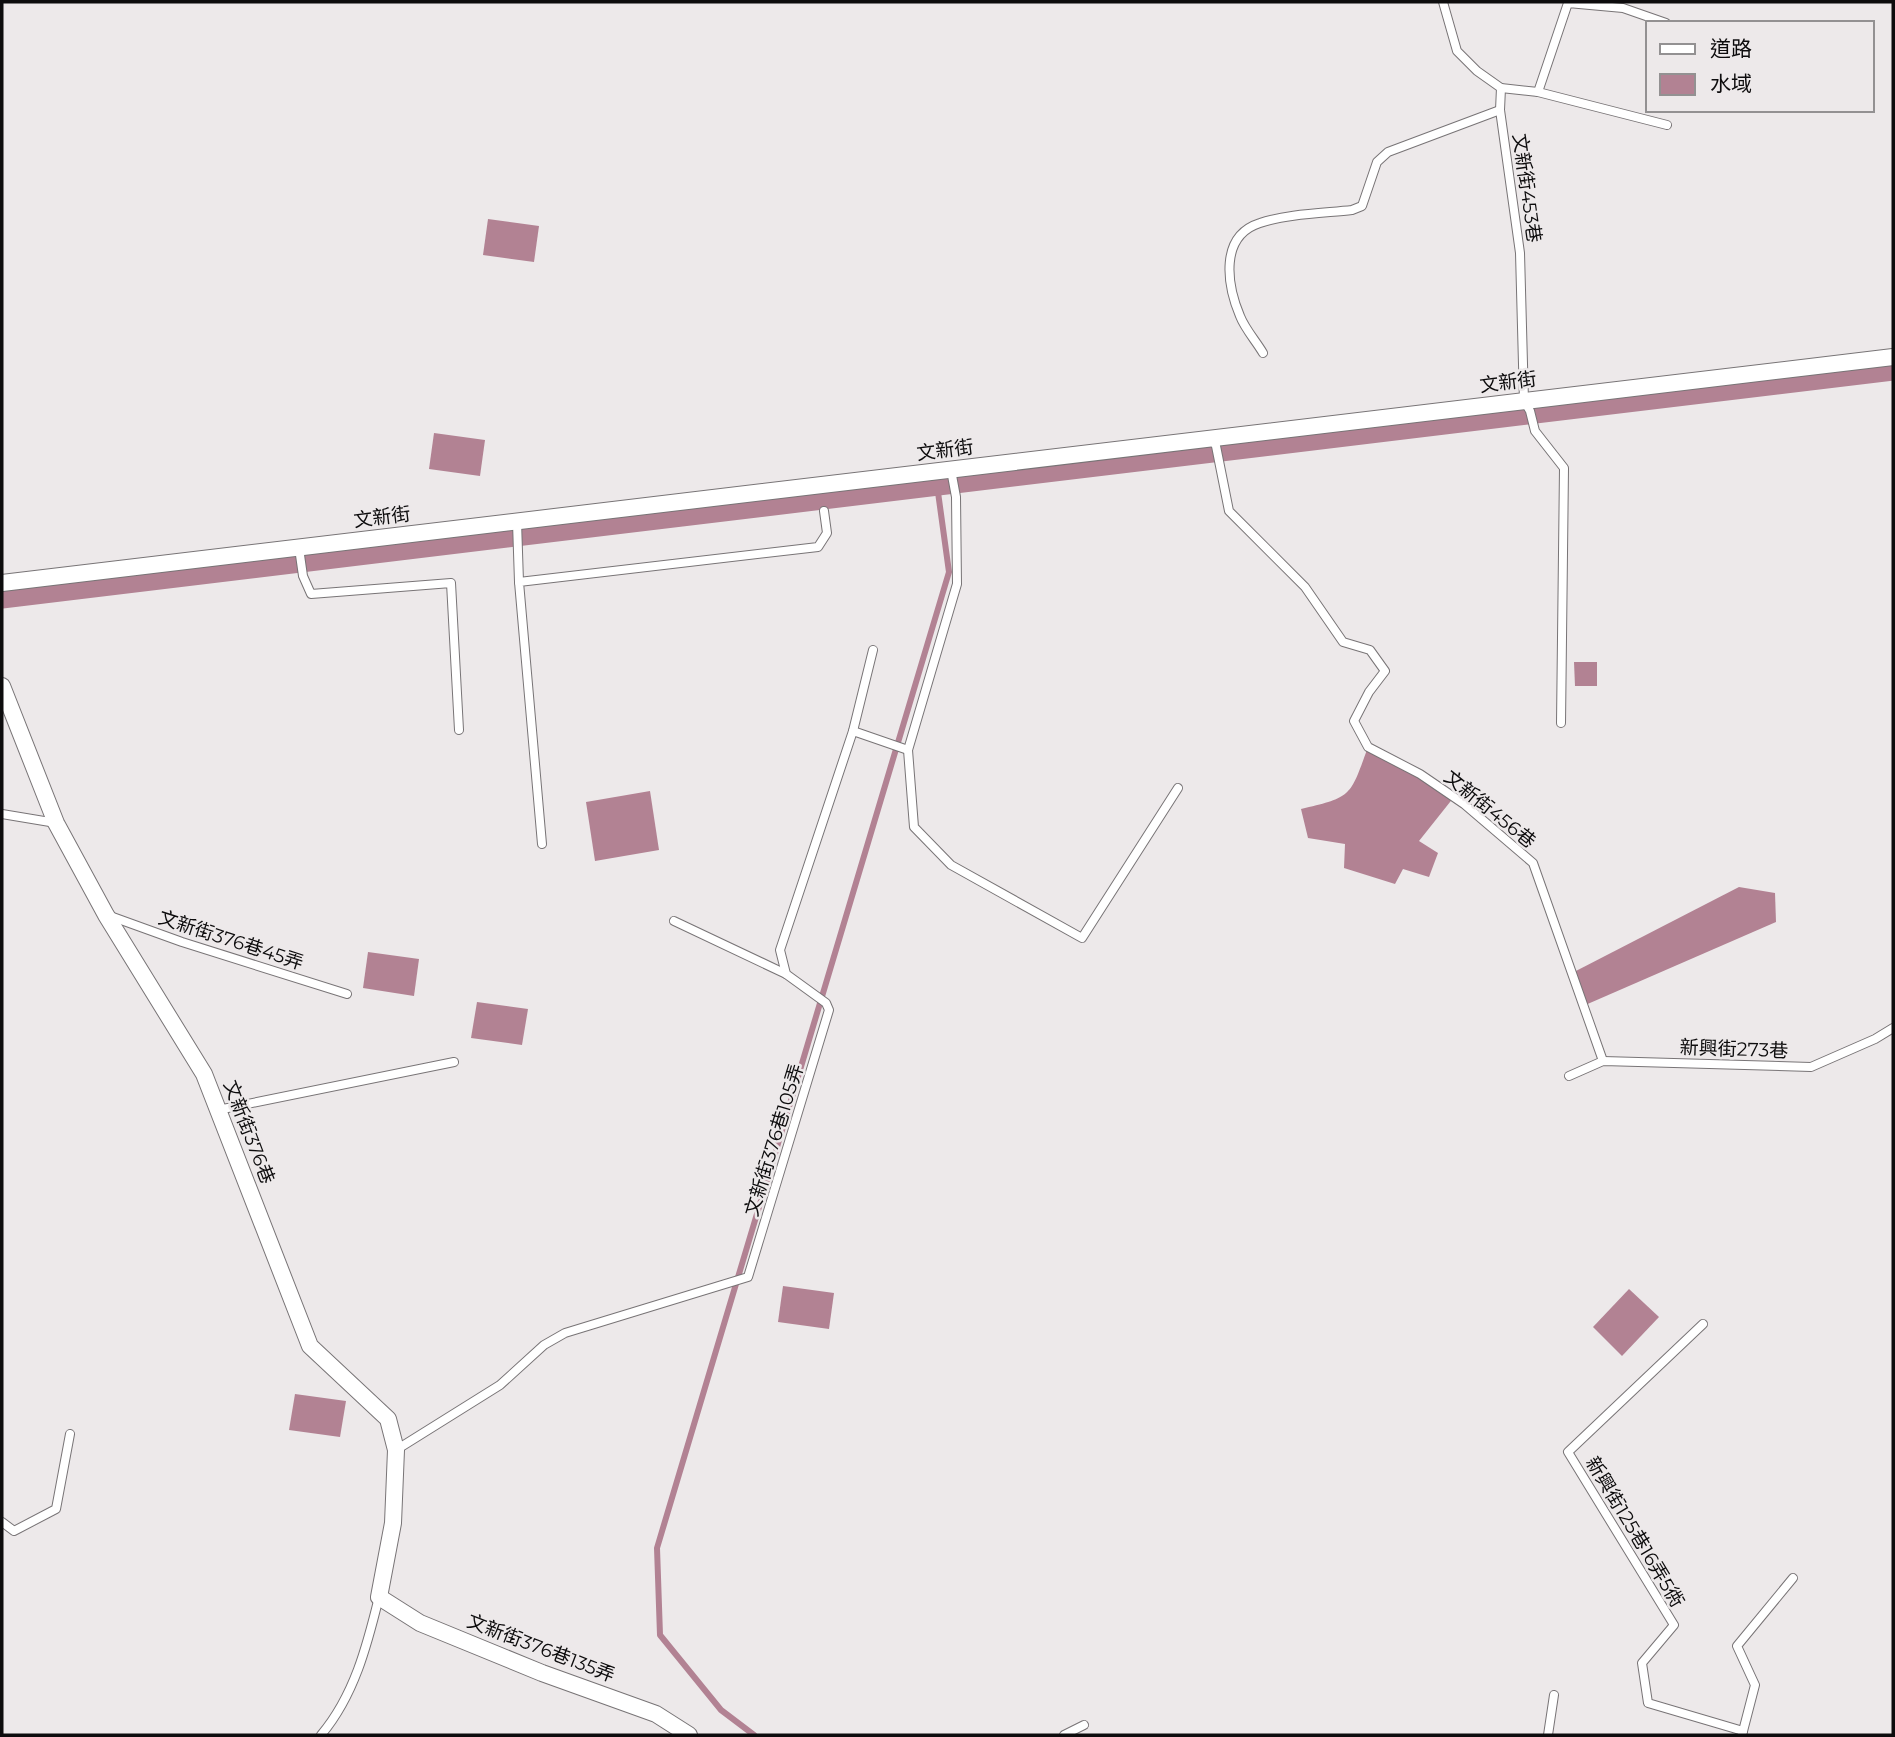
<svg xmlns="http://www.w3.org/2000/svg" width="1895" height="1737" viewBox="0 0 1895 1737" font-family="Montserrat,'Noto Sans TC',sans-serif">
  <rect width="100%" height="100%" fill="#ede9ea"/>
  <g fill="#b28293">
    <path d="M488 219 539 226 534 262 483 255Z"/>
    <path d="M434 433 485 440 480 476 429 469Z"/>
    <path d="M1574 662H1597V686H1575Z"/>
    <path d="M1368 747 1454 797 1419 841 1438 853 1429 877 1403 869 1395 884 1344 868 1345 844 1308 838 1301 809C1353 797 1350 796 1368 747Z"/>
    <path d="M650 791 659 850 595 861 586 802Z"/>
    <path d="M1739 887 1775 893 1776 922 1583 1006 1572 973Z"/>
    <path d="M368 952 419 959 414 996 363 988Z"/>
    <path d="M477 1002 528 1009 522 1045 471 1038Z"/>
    <path d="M783 1286 834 1293 829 1329 778 1322Z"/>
    <path d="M1629 1289 1659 1317 1622 1356 1593 1327Z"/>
    <path d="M295 1394 346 1401 340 1437 289 1430Z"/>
  </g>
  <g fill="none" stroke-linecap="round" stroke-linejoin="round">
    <path stroke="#b28293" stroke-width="6" d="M754 1735 721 1710 660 1635 657 1548 949 572 937 485"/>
    <path stroke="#b28293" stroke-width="21" d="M2 598 1893 370"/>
    <defs>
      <g id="service">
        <path d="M1443 2 1457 51 1477 71 1501 88 1500 110 1520 253 1524 401 1530 411 1535 431 1564 468 1561 723"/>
        <path d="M1501 88 1538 92 1667 125"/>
        <path d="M1538 92 1568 3 1623 8 1666 23"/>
        <path d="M1263 353C1256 341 1245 329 1240 316 1227 285 1219 236 1260 223 1286 214 1325 213 1352 210L1362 206 1377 162 1388 152 1500 110"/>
        <path d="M1211 437 1216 446 1229 511 1305 587 1343 642 1370 650 1385 671 1369 692 1354 721 1368 747 1420 774 1464 804 1533 863 1603 1061"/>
        <path d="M951 470 956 497 957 584 908 750 914 827 951 865 1082 938 1178 788"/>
        <path d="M517 522 519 582"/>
        <path d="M299 548 303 576 311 594 451 583 459 730"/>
        <path d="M853 731 908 750"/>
        <path d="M2 814 56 823"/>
        <path d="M542 844 519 582 818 547 827 533 824 511"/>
        <path d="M110 916 182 942 347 994"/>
        <path d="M674 921 786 974"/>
        <path d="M1569 1076 1603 1061 1811 1067 1875 1039 1893 1028"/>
        <path d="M218 1110 454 1062"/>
        <path d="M1703 1324 1568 1452 1674 1625 1642 1663 1648 1703 1743 1731"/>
        <path d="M396 1450 500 1385 544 1345 565 1333 748 1277 829 1010 826 1003 786 974 780 950 853 731 873 650"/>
        <path d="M2 1522 14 1531 56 1509 70 1434"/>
        <path d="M321 1735C354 1696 367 1646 379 1597"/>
        <path d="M1064 1735 1084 1725"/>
        <path d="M1548 1735 1554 1695"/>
        <path d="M1742 1735 1755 1685 1737 1646 1793 1578"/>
      </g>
      <g id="minor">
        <path d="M2 583 1893 357"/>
        <path d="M2 686 56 823 106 915 204 1074 310 1346 388 1419 396 1450 393 1523 379 1597 420 1623 542 1673 656 1714 689 1735"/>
      </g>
    </defs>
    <use href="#service" stroke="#787476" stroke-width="10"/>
    <use href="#minor" stroke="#787476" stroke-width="18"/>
    <use href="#service" stroke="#fff" stroke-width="8"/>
    <use href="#minor" stroke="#fff" stroke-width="16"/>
  </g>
  <g text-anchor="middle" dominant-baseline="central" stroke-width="5" stroke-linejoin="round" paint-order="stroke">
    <g font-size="19" fill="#0d0c0d" stroke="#ede9ea">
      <text transform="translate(1527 188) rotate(82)">文新街453巷</text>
      <text transform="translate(1508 382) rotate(-7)">文新街</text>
      <text transform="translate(945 450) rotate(-7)">文新街</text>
      <text transform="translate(382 517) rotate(-7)">文新街</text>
      <text transform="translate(1490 809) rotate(39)">文新街456巷</text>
      <text transform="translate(231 940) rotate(18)">文新街376巷45弄</text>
      <text transform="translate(1734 1049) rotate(2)">新興街273巷</text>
      <text transform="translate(249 1132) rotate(69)">文新街376巷</text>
      <text transform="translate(774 1140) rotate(-73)">文新街376巷105弄</text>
      <text transform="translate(1635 1532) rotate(59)">新興街125巷16弄5衖</text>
      <text transform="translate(541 1648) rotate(21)">文新街376巷135弄</text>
    </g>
  </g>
  <rect width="1895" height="1737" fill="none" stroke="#0d0c0d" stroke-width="7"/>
  <rect x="1646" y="21" width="228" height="91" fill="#ede9ea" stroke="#939192" stroke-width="2"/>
  <rect x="1660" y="44" width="35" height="10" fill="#ffffff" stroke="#939192" stroke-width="2"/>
  <text x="1710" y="56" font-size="21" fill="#0d0c0d">道路</text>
  <rect x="1660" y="74" width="35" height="21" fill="#b28293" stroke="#939192" stroke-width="2"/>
  <text x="1710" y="91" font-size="21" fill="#0d0c0d">水域</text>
</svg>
